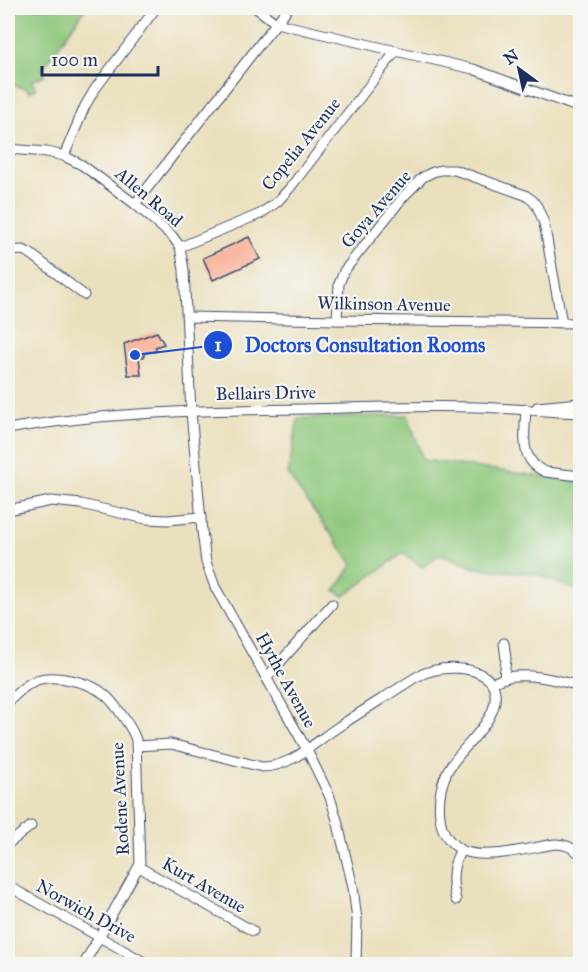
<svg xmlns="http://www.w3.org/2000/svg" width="588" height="972" viewBox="0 0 588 972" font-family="'IM FELL Great Primer',serif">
  <rect width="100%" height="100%" fill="#f6f6f2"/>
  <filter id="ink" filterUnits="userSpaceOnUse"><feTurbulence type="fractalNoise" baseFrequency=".0167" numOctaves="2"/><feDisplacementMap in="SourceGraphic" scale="12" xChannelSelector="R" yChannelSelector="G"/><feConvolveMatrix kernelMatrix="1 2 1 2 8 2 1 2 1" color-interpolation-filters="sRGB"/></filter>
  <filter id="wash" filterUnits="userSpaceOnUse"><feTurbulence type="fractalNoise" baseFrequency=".008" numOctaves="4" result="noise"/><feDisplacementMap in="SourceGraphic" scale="24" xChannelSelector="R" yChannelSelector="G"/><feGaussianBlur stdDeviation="1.35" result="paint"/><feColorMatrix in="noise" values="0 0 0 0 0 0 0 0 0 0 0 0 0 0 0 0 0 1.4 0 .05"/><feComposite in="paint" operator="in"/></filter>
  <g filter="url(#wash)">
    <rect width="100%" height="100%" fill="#ebe0bd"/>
    <g fill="#8ec87c" stroke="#547c6d" stroke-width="1.5">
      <path d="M8 8H86L42 69 45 75 32 81 36 89 29 92 27 89 8 84Z"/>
      <path d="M408 415 423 460 580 482V592L536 574 475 568 441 554 422 567 403 553 344 596 335 591 353 564 288 475 298 418Z"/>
    </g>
    <g id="blocks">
      <g fill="#faae94">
        <path d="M249 237 260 259 213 280 203 258Z"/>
        <path d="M157 332 164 344 155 347 157 351 144 353V357H139L141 375H128L124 344Z"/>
      </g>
    </g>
  </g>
  <g filter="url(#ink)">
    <use href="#blocks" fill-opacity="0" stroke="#3a4a6c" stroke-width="1.5"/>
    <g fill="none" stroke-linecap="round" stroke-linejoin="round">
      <defs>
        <g id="minor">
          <path d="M256 8 276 23 473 69 580 108"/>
          <path d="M8 149 47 152 64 156 82 165 135 204 173 237 180 247 184 270 191 412 202 531 206 562 215 587 307 750 330 797 337 820 353 887 357 920 356 964"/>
          <path d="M64 156 85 106 95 89 156 8"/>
          <path d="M135 204 288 8"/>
          <path d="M180 247 260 214 277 202 289 189 396 51"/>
          <path d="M8 251 23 250 31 254 84 295"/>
          <path d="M187 317 337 320 580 323"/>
          <path d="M337 320 339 284 344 271 404 196 423 177 433 172 441 170H455L525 195 532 200 537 206 544 223 562 323"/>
          <path d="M537 407 580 403"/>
          <path d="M526 409C525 434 518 461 546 472L580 476"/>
          <path d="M8 429C105 412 204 410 303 409 360 408 418 405 476 407 511 408 546 412 580 413"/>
          <path d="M8 510 51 501 81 504 146 519 168 520 201 517"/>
          <path d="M266 678 332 604"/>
          <path d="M504 678 506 659 504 643"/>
          <path d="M8 702C17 694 25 684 37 680 55 674 90 682 104 694 114 702 133 729 136 740L140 864 84 964"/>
          <path d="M137 746 171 744 262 767C292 767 315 742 338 727 364 710 390 694 416 677 437 666 475 663 492 683 499 680 507 676 515 676 535 674 558 681 578 685"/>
          <path d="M8 844 31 826"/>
          <path d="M461 850C485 861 529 848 555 844 565 844 573 847 580 854"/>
          <path d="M139 867 253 931"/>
          <path d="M8 886 148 964"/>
          <path d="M456 900C451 882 451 866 461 850 448 842 441 831 440 816 438 800 441 784 448 770 462 745 508 715 492 683"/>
        </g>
      </defs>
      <use href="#minor" stroke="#3a4a6c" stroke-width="11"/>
      <use href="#minor" stroke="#fff" stroke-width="9"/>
    </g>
  </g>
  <g text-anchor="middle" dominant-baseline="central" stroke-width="4.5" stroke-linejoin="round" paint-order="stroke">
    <g font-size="18" fill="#1b2f5e" stroke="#f6f6f2">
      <text transform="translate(301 144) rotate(-51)">Copelia Avenue</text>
      <text transform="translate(149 197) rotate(40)">Allen Road</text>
      <text transform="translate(376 209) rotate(-49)">Goya Avenue</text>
      <text transform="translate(384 304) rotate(1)">Wilkinson Avenue</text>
      <text transform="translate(266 393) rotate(-1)">Bellairs Drive</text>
      <text transform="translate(286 680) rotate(61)">Hythe Avenue</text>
      <text transform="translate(120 799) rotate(-93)">Rodene Avenue</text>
      <text transform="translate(204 885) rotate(30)">Kurt Avenue</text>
      <text transform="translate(86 911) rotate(29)">Norwich Drive</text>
    </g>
  </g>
  <path fill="none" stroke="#1d4ed8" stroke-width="2" d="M135 355L218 345"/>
  <g fill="#1d4ed8" stroke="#f6f6f2" stroke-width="2">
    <circle cx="135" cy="355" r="6"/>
    <circle cx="218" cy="345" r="15"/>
  </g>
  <g font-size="18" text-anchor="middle" font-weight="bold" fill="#fff">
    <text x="218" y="351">1</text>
  </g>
  <g font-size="20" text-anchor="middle" font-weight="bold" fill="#1d4ed8" stroke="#f6f6f2" stroke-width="4.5" stroke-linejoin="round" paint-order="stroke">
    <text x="365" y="352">Doctors Consultation Rooms</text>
  </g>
  <rect width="588" height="972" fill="none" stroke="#f6f6f2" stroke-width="30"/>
  <g transform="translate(519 69) rotate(327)" stroke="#f6f6f2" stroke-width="4.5" paint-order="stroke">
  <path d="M0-4.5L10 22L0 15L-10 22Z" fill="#1b2f5e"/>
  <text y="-9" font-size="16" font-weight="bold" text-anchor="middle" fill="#1b2f5e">N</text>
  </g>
  <path d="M42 66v9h116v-9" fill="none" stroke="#1b2f5e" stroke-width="3"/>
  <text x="51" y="66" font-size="18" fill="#1b2f5e" stroke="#f6f6f2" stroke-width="4.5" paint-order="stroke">100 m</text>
</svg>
